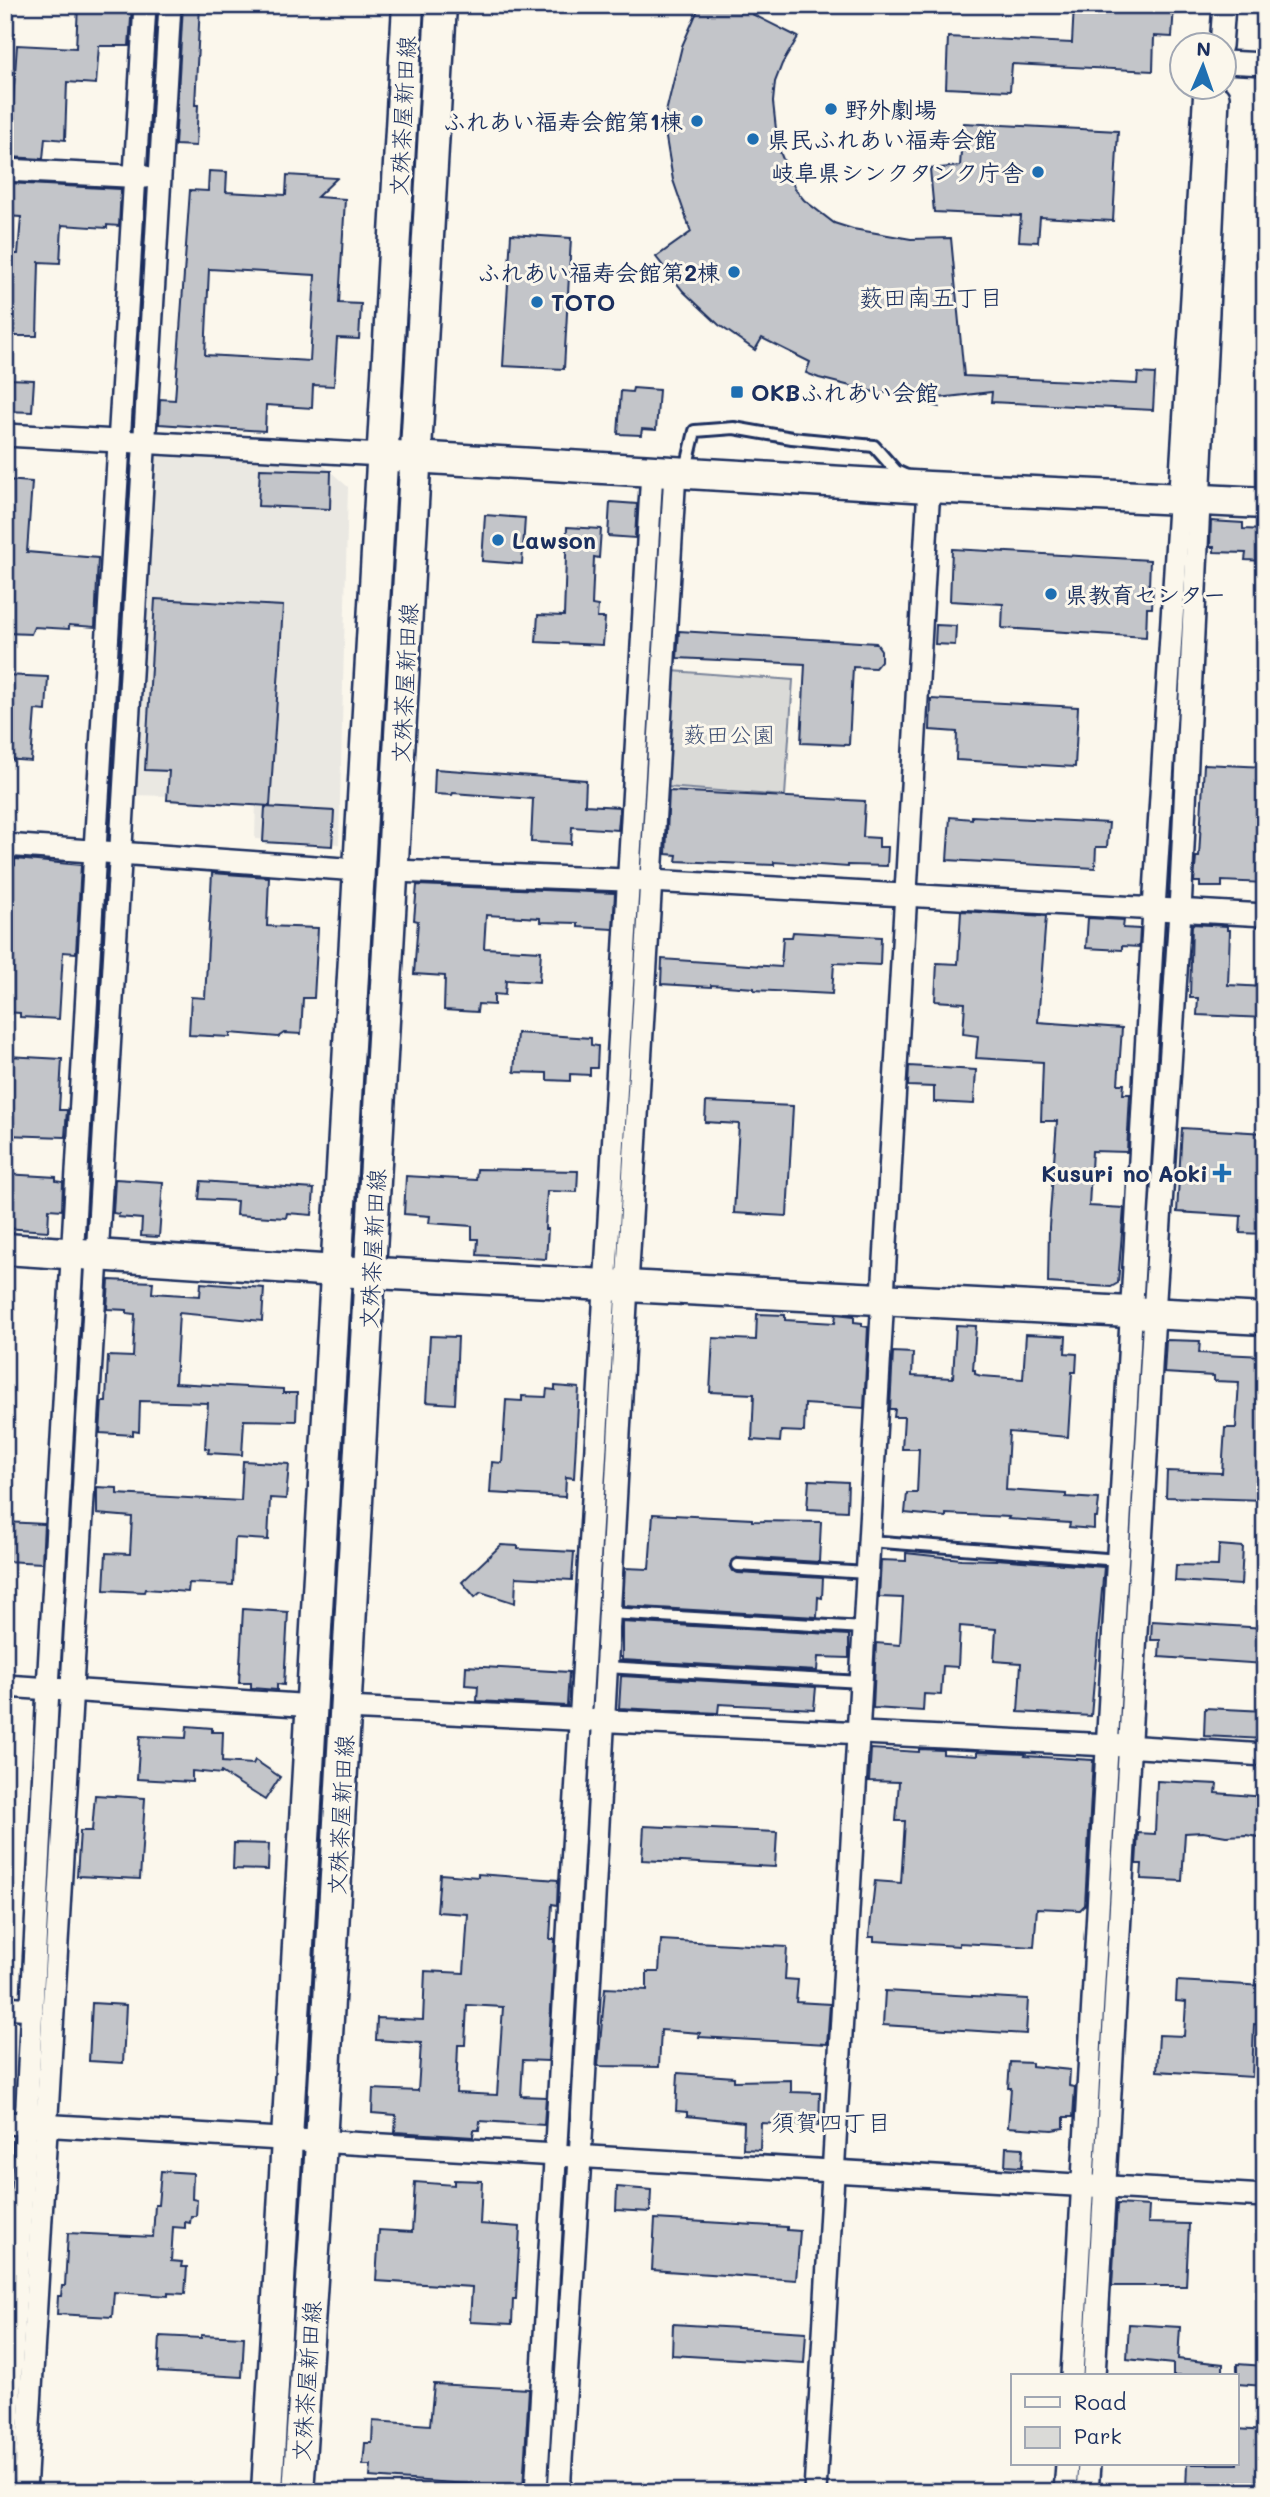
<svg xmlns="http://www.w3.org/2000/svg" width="1270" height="2497" viewBox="0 0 1270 2497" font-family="Mali,'Klee One',sans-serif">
  <rect width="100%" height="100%" fill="#fbf7ec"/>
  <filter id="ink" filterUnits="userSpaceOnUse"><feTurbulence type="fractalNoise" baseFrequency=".0143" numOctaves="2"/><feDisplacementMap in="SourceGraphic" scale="14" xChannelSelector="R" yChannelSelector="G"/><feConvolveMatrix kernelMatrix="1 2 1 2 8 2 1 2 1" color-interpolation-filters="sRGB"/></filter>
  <g filter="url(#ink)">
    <path fill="#eae8e2" d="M159 452 321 463 348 487 339 844 255 839 256 798 129 795 148 459Z"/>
    <path fill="#dadad7" stroke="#7a849a" stroke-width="2" d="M672 671 793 680 785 796 666 787Z"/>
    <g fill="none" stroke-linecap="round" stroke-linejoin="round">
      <g stroke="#747e96" stroke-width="7">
        <path d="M146 168 151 83"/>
        <path d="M131 427 145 187"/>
        <path d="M109 842 131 453"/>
        <path d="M641 860 654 625"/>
        <path d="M1166 892 1174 763"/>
        <path d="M623 1172 638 900"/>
        <path d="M88 1229 109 860"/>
        <path d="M1144 1291 1164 928"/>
        <path d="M1126 1617 1141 1335"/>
        <path d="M61 1679 85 1276"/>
        <path d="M593 1700 610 1400"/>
        <path d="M41 2034 60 1699"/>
        <path d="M568 2132 591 1736"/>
        <path d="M1083 2376 1093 2207"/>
        <path d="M548 2492 566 2173"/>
        <path d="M1076 2492 1078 2464"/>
      </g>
    </g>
    <g fill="#c3c5c9" stroke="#1b2f5e" stroke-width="2" fill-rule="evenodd">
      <path d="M78 5H132L129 46H99L96 84 67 82 65 140 45 138 43 159 9 157 17 45 76 48Z"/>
      <path d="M183 5H200L195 105H198L196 146 175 145Z"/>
      <path d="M700 5H748L752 14 798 37 782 64 775 82 773 102 778 147 795 189 804 200 834 223 853 229 911 239 951 238 964 376 1137 384 1138 373 1155 374 1153 410 991 402 992 392 939 398V407L922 403 923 393H878L819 378 806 373 810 362 762 338 755 350 719 325 683 291 656 257 691 232 673 180 666 138V112L682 46Z"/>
      <path d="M1074 5H1174L1172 37 1154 36 1153 71 1012 64 1010 91 946 88 948 37 1072 43Z"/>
      <path d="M963 123 1118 131 1113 221 1040 217 1038 242 1019 241 1021 216 934 212 930 169 960 166Z"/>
      <path d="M209 171 227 172 226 192 286 195 287 175 337 178 317 197 345 199 339 303 361 304 359 339 337 338 334 386 313 385 312 408 266 405 265 431 159 424 160 399 175 400 190 190 208 191ZM209 269 315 275 310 361 205 355Z"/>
      <path d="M8 183 121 189 119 226 107 225V228L62 225 60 263 39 262 37 336H7L12 254H18L21 217 6 216Z"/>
      <path d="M511 234 571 238 564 369 503 366Z"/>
      <path d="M7 379 34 380 32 412 5 411Z"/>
      <path d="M633 388 659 390 656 430 642 429 641 435 618 434 621 391 632 392Z"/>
      <path d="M260 469 331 471 330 509 258 506Z"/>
      <path d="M5 480 32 482 27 552 98 558 95 627 69 625V629L34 627 31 634 5 633Z"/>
      <path d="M610 502 637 504 635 538 608 536Z"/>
      <path d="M485 515 525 518 522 564 482 561Z"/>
      <path d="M1211 521 1243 523V529L1265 530V561L1245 560 1246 553 1214 552V547H1210Z"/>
      <path d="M567 527 601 529 599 558 594 557 592 605 598 606 597 618H605L603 645 536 642 538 615 564 616Z"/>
      <path d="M952 549 1150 560 1149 586H1153L1152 608H1147L1146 637 1002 628 1003 604 950 601Z"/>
      <path d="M155 599 283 606 270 806 167 800 169 771 145 770Z"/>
      <path d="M936 625 956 626 955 645 935 644Z"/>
      <path d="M679 631 876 643 881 650V661L875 668 853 667 849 745 801 743 805 664 677 658Z"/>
      <path d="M5 675 48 677 46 711 35 710 31 761 5 759Z"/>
      <path d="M931 699 1078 707 1075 767 956 760 957 732 930 730Z"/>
      <path d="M1204 764 1265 767V883L1222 881V887H1200V882H1194L1196 857H1199Z"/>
      <path d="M435 769 586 780 585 805 620 807 618 830 572 827 571 844 531 842 533 799 453 793 452 795 434 794Z"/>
      <path d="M669 791 865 801 863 837 879 838V847H888L887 866 848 865V867L774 862V865L676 861 677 855 666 854Z"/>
      <path d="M265 807 334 811 332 846 263 842Z"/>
      <path d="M972 816 1109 823 1107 847H1096L1095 868 947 860 950 817 972 819Z"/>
      <path d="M15 859 81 865 76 953 63 952 59 1019 20 1017V1013L5 1012 6 925H9L12 864 15 865Z"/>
      <path d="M212 873 269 877 267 926 318 928 314 998H303L301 1034 284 1033 278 1037 230 1033V1037L189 1035 191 997 205 998Z"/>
      <path d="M417 885 615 893 613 929 578 927V923L540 922V918L486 915 484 948 541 951 539 982 506 980 505 995 494 994V1005L478 1004 477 1012 444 1010 445 976 414 974 418 921 414 920Z"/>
      <path d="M961 911 1046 916 1038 1022 1122 1028 1118 1084H1124L1123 1094H1130L1127 1152 1092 1151 1089 1206 1124 1208 1118 1283 1111 1287 1048 1283 1049 1227 1057 1121H1041L1043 1062 976 1058 978 1036 963 1034 965 1003 935 1001 937 963 958 964Z"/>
      <path d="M1088 918 1124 920 1123 928 1140 929 1139 947 1122 946V950L1086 948Z"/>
      <path d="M1192 924 1227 926V930H1230L1228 985 1265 987V1018L1197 1015 1198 998H1190Z"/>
      <path d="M793 932 881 937 880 965 834 963 832 994 754 990V988L711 985V987L661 984 662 959 781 967 783 937H792Z"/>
      <path d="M517 1033 591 1038V1045L598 1046 597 1068H590V1075L570 1074V1081L547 1080V1073L514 1072Z"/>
      <path d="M7 1056 62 1059 59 1110H67L65 1137 5 1135Z"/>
      <path d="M909 1066 976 1070 974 1104 934 1102V1087L908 1086Z"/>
      <path d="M706 1102 793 1106 787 1216 734 1213 739 1124 705 1122Z"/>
      <path d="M1182 1128 1265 1133V1234L1240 1233 1241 1216 1177 1212Z"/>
      <path d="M477 1169 578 1171 577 1192 547 1191 545 1229H548L546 1259 477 1255 478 1239H472V1226L429 1223 430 1216 404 1214 406 1176 476 1180Z"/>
      <path d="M5 1174 56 1177V1181L63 1182 62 1210 49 1209 48 1231 5 1228Z"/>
      <path d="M115 1179 163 1182 159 1237 141 1236 142 1219 118 1217 119 1214 113 1213Z"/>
      <path d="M201 1181 314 1189 312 1215 287 1213 286 1218 236 1215 237 1201 199 1199Z"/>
      <path d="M109 1280 153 1282 152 1293 200 1296 201 1283 264 1288 262 1321 179 1313 175 1383 283 1389V1393H297L296 1421 244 1420 242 1455 208 1453 209 1449 205 1448 208 1403 140 1401 139 1432 133 1431V1435L100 1433 102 1402H106L108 1356 133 1357 135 1314 127 1313V1310L107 1309Z"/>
      <path d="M757 1314 785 1315V1320L835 1323 836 1314 854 1316V1322L862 1323V1326L868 1327 864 1408 805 1404 804 1432 781 1431 780 1442 752 1440 754 1394 710 1392 713 1338 756 1340Z"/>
      <path d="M956 1325 976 1326 973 1370H975V1374L981 1376 1023 1379 1026 1334 1066 1336 1065 1353 1077 1354 1076 1372H1072L1068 1437 1009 1432 1006 1490 1066 1494V1497L1099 1499 1097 1518H1094V1529L1069 1527 1070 1523 1008 1519 1009 1517 946 1514V1517L905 1513 907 1493H917L919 1449H902L904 1417H894L895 1409H890L893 1352 913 1353 912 1376 953 1378Z"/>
      <path d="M430 1336 458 1337 455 1404 426 1402Z"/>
      <path d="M1166 1340 1200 1341 1199 1353 1265 1356V1500L1166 1497 1167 1471 1222 1473 1225 1428H1236L1239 1382 1214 1381V1376L1164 1373Z"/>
      <path d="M555 1386 579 1388 574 1478 566 1477 565 1497 490 1493 492 1462 502 1463 506 1400 522 1401V1396L546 1397 547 1389 555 1390Z"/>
      <path d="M243 1461 289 1464 286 1499 270 1498 268 1540 235 1538 233 1585 189 1583 188 1592 145 1589 144 1592 104 1590 106 1553 130 1554 132 1517 97 1514V1487L117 1488V1494L241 1501Z"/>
      <path d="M809 1480 848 1482 847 1511 807 1509Z"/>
      <path d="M653 1514 752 1519V1521L821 1522 819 1562 738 1557 732 1560 730 1565 733 1571 738 1573 823 1578 822 1598 818 1597 817 1617 623 1606 625 1568 649 1569Z"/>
      <path d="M5 1522 44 1524 42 1563 5 1561Z"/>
      <path d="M501 1545 518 1546V1549L574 1552 572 1580 516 1577 515 1603 481 1592 475 1597 462 1582Z"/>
      <path d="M1219 1545 1243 1547 1241 1585 1175 1581 1176 1565 1218 1566Z"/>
      <path d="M906 1553 961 1559 996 1560V1559L1104 1567 1091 1716 1018 1712 1021 1663 994 1661 996 1629 960 1626 958 1667 943 1666 941 1695 924 1694 923 1711 873 1708 876 1643 900 1645 903 1598 879 1597 881 1560 906 1561Z"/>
      <path d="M243 1609 288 1612 284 1685 277 1684V1690L251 1688V1683H239Z"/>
      <path d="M1152 1621 1265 1628V1664L1159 1657 1160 1640H1151Z"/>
      <path d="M622 1622 849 1635V1658L818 1657 817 1671 622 1660Z"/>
      <path d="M466 1666 569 1672 567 1706 477 1701 478 1686 465 1685Z"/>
      <path d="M621 1676 816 1687 814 1709 719 1704 718 1713 619 1708Z"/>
      <path d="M1205 1708 1265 1711V1739L1204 1736Z"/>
      <path d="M187 1726 212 1728V1732H223L222 1762 253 1764 255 1760 280 1777 265 1800 221 1772V1774L192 1771V1782L137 1779 140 1736 186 1738Z"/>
      <path d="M871 1749 919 1752V1749L943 1750V1754L977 1756V1752L1026 1754 1025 1756 1093 1760 1085 1905 1080 1910 1037 1908 1034 1947 959 1943V1946L874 1941V1937H869L875 1881 901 1883 905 1821H896L899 1782 869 1781Z"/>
      <path d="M1157 1781 1217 1784 1216 1793 1265 1797V1838L1246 1835 1226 1836 1203 1832 1185 1833 1182 1881 1141 1879 1142 1864H1136L1138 1833 1155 1834Z"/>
      <path d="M95 1795 145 1798 140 1879 77 1876 80 1831H92Z"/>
      <path d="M644 1826 777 1832 775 1867 642 1860Z"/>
      <path d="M234 1843 269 1844 268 1870 233 1869Z"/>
      <path d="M440 1874 478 1877V1874L558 1880 557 1905 552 1904 550 1939H555L548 2061 523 2060 521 2096 546 2097 544 2125 480 2121 479 2130H474L473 2137 395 2132 396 2115 372 2113 373 2089 418 2091 421 2043 376 2040 377 2018 423 2020 425 1971 464 1973 468 1914 437 1912ZM467 2005 503 2007 497 2095 456 2093 458 2045H465Z"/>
      <path d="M661 1940 787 1947 785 1979 798 1980 796 2002 830 2004 827 2044 699 2037 700 2033 661 2030 659 2067 598 2066 605 1988 647 1990V1972H659Z"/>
      <path d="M1177 1981 1265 1986V2025L1254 2024 1252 2077 1157 2071 1159 2035 1184 2036 1186 2002 1176 2001Z"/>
      <path d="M885 1991 1028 1999 1026 2034 883 2025Z"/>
      <path d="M92 2003 126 2005 123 2063 89 2061Z"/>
      <path d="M1010 2062 1032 2063V2066L1070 2070 1069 2086 1075 2087 1073 2117H1064V2128L1052 2130 1008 2127 1011 2088H1008Z"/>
      <path d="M678 2073 734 2077V2081L791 2080V2092L820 2093 819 2126 761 2123 760 2150 743 2149 744 2122 687 2116V2112L676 2111Z"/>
      <path d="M1006 2147 1023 2148 1022 2167 1005 2166Z"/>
      <path d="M161 2171 193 2173 192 2199 197 2200 196 2216H191L190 2223 185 2222V2228L173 2227 171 2261 182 2262 181 2267H187L185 2294 168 2293V2296L114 2292 112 2317 57 2314 58 2296H61L62 2286H65L68 2233 153 2237 155 2205H158Z"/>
      <path d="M454 2180 482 2181 480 2224 520 2227 516 2299H513L512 2324 470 2322 472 2287 376 2281 379 2230 412 2232 415 2182 454 2185Z"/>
      <path d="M617 2187 651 2190 650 2212 616 2210Z"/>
      <path d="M1117 2204 1149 2206 1148 2223 1189 2224 1186 2286H1112Z"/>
      <path d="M655 2219 787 2227V2230L800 2231 796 2280 652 2270Z"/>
      <path d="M673 2324 806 2332 804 2363 672 2355Z"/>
      <path d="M1129 2324 1180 2327 1178 2359 1223 2364V2376H1173V2364L1127 2359Z"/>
      <path d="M201 2335 244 2337 242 2377 158 2372 160 2336 201 2338Z"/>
      <path d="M1237 2364 1265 2366V2386L1237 2384Z"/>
      <path d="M434 2384 529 2389 523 2488 370 2477 371 2465H363L365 2443H372L373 2421 430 2425Z"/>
      <path d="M1237 2429 1265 2431V2490L1215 2488 1214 2491 1186 2490 1187 2464H1237Z"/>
    </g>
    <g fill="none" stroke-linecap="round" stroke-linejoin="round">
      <defs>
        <g id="lane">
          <path d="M686 469 695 431 734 428 792 438 874 446 896 471 909 477"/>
          <path d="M869 1541 1119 1560"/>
          <path d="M738 1565 867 1573"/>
          <path d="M609 1613 864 1628"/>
          <path d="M606 1667 861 1682"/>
        </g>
        <g id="street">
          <path d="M1221 46 1224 5"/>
          <path d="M1224 62 1265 64"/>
          <path d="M5 170 146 177"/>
          <path d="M5 435 383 455"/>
          <path d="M5 845 358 870"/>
          <path d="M394 871 651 881 1265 915"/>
          <path d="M5 1686 314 1706"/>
          <path d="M346 1708 1109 1745 1265 1755"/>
          <path d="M5 2007 32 2009"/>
          <path d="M5 2123 1265 2196"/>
          <path d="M1072 2376 1154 909 1205 88"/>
          <path d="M1094 2376 1154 1314 1180 911 1218 97"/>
          <path d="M5 2476 26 2125 48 1688 95 850 145 5"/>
          <path d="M25 2492 170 5"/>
          <path d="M536 2492 652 471"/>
          <path d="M559 2492 580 2158 627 1285 675 472"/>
          <path d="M815 2492 929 487"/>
          <path d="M1065 2492 1067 2464"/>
          <path d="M1087 2492 1089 2464"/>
        </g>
        <g id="secondary">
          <path d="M395 456 929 487 1265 503"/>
          <path d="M5 1249 337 1271 1265 1319"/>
          <path d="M267 2492 408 5"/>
          <path d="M298 2492 321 2143 441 5"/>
        </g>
      </defs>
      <use href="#lane" stroke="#1b2f5e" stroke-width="16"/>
      <use href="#street" stroke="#1b2f5e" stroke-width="26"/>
      <use href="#secondary" stroke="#1b2f5e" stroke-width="35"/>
      <use href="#lane" stroke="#fbf7ec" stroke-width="10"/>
      <use href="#street" stroke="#fbf7ec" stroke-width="21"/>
      <use href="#secondary" stroke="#fbf7ec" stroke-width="30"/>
    </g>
  </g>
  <g fill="#1f6fb2" stroke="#fbf7ec" stroke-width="2.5">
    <circle cx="831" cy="109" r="7"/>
    <circle cx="697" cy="121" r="7"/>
    <circle cx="753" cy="139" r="7"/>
    <circle cx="1038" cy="172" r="7"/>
    <circle cx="734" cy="272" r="7"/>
    <circle cx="537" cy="302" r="7"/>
    <rect x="730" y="385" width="14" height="14" rx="3.5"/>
    <circle cx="498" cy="540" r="7"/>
    <circle cx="1051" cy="594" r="7"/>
    <path d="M1218.5 1162.5h7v7h7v7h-7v7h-7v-7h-7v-7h7z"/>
  </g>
  <g text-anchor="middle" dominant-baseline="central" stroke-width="6" stroke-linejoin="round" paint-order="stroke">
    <g font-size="23" font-weight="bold" fill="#1b2f5e" stroke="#fbf7ec" text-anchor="start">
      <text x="845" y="109">野外劇場</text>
      <text x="683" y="121" text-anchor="end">ふれあい福寿会館第1棟</text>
      <text x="767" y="139">県民ふれあい福寿会館</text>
      <text x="1024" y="172" text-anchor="end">岐阜県シンクタンク庁舎</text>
      <text x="720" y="272" text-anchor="end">ふれあい福寿会館第2棟</text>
      <text x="551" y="302">TOTO</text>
      <text x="751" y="392">OKBふれあい会館</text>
      <text x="512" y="540">Lawson</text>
      <text x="1065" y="594">県教育センター</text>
      <text x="1208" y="1173" text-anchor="end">Kusuri no Aoki</text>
    </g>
    <g font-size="23" fill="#1b2f5e" stroke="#fbf7ec">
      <text transform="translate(402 116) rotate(-87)">文殊茶屋新田線</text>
      <text transform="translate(404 683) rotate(-87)">文殊茶屋新田線</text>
      <text transform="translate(372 1249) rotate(-87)">文殊茶屋新田線</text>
      <text transform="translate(340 1815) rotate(-87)">文殊茶屋新田線</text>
      <text transform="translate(306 2381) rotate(-86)">文殊茶屋新田線</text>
    </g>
    <g font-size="23" fill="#415176" stroke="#fbf7ec">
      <text x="729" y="734">薮田公園</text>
    </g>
    <g font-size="24" fill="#1b2f5e" stroke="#fbf7ec">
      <text x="931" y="296">薮田南五丁目</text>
      <text x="831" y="2121">須賀四丁目</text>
    </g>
  </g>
  <rect width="1270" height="2497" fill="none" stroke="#fbf7ec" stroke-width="28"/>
  <rect x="14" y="14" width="1242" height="2469" fill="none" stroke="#1b2f5e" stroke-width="2.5" filter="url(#ink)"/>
  <rect x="1011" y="2374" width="228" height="91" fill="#fbf7ec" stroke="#a1a7b3" stroke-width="2"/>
  <rect x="1025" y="2397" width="35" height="10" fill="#fbf7ec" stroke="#a1a7b3" stroke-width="2"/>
  <text x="1074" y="2410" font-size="21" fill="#1b2f5e">Road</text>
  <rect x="1025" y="2427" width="35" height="21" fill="#dadad7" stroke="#a1a7b3" stroke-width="2"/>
  <text x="1074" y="2444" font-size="21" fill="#1b2f5e">Park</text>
  <g transform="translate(1203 66) rotate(2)"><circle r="33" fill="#fbf7ec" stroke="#a1a7b3" stroke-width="2"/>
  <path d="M0-5L12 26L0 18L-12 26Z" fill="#1f6fb2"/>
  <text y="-10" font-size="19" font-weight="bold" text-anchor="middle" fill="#1b2f5e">N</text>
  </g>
</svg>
